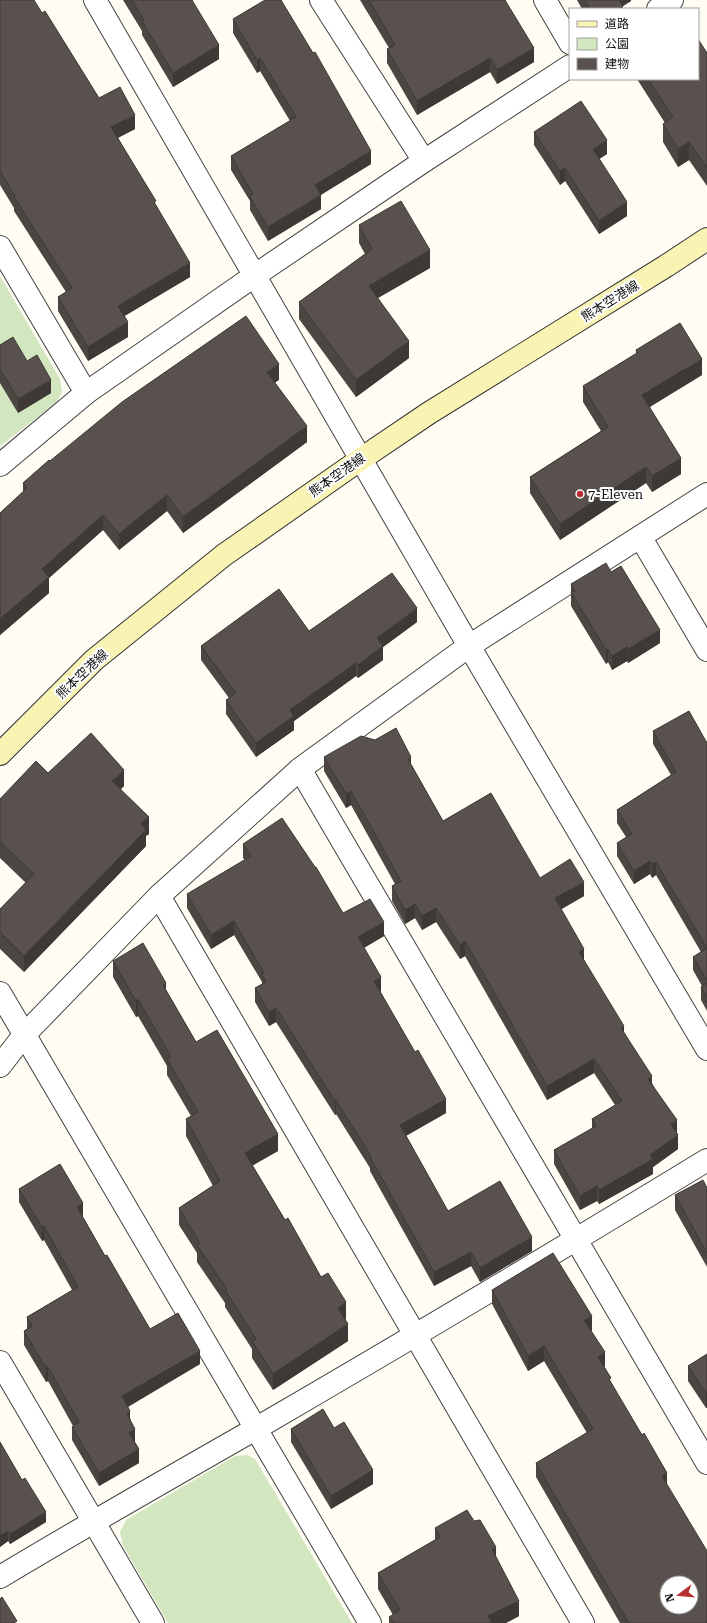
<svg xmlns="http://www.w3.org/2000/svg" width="707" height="1623" viewBox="0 0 707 1623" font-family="'Roboto Serif','Noto Sans JP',serif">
  <rect width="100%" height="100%" fill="#fefcf3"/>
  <g fill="#d2e7bf">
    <path d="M0 276 60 379 62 392 57 402 0 446Z"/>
    <path d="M247 1455 255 1459 352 1623H168L123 1546 120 1532 126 1520 235 1456Z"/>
  </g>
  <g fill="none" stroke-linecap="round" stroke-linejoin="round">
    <defs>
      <g id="minor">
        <path d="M95 0 469 646 707 1049"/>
        <path d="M321 0 424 161"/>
        <path d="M545 0 570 43"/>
        <path d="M658 9 672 0"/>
        <path d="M0 247 86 393"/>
        <path d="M0 465 86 393 254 276 424 161 570 66"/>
        <path d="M641 538 707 650"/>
        <path d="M300 769 707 1463"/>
        <path d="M159 896 583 1623"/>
        <path d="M0 993 370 1623"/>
        <path d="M0 1066 24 1035 159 896 300 769 469 646 707 494"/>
        <path d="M0 1362 153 1623"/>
        <path d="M0 1577C85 1526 171 1477 257 1428 408 1340 558 1251 707 1160"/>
      </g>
      <path id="secondary" d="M0 754 94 660 224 555 361 459 429 413 666 266 707 239"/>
    </defs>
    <use href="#minor" stroke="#434343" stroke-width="24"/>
    <use href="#secondary" stroke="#323232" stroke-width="24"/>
    <use href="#minor" stroke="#fff" stroke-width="22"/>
    <use href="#secondary" stroke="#f9f4b3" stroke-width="22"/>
  </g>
  <g fill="#4c4642">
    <path d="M0 0 42 13 99 98 135 129 118 138 156 205 190 277 124 316 128 337 88 361 58 311V297L66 292 14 211V208L0 185Z"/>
    <path d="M123 0H192L219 59 173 87 142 35V31Z"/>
    <path d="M360 0H505L534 62 497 84 490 72 417 115 387 63V49L389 48Z"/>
    <path d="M577 0H631V1L623 6V9H582Z"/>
    <path d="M233 19 371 164 321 195V209L268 241 250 210V201L231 170V156L290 121 260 71 257 73 233 33Z"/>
    <path d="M707 53V186L689 160 678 167 663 142V124L665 123 637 79H698Z"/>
    <path d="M534 132 607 154 599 159 627 216 599 234 565 181 560 185 534 145Z"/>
    <path d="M359 225 430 268 378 298 409 358 356 397 299 319V302L365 254 359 243Z"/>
    <path d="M0 345 27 361 51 393 18 413 0 383Z"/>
    <path d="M636 350 702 375 650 407 681 474 652 492 646 483 560 540 530 493V477L601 431 583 402V386L636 354Z"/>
    <path d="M279 380 275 382 307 442 183 533 167 511 119 550 103 530 49 578V593L0 635V513L23 492V483L50 461Z"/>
    <path d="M611 572 660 643 628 663 627 661 612 670 608 662 606 664 571 606V584Z"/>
    <path d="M417 622 383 647V660L358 678 356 676 294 721V730L256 757 226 714V700L229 698 201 660V646L309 631Z"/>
    <path d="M653 731 707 743V1011L701 1000V987L702 986 693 970V957L701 952 656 875 652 878 650 874 634 884 617 856V843L626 837 617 823V810L671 775 653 744Z"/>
    <path d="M324 757 411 765 443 821 540 878 584 896 561 909 584 960 652 1083 677 1133 678 1149 653 1167V1174L599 1204 597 1201 580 1210 554 1164V1150L592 1129V1119L615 1105 594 1073 547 1100 465 956 460 959 436 922 422 930 415 918 405 924 392 901V886L395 884 351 805 346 808 324 771Z"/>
    <path d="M48 773 124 786 121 789 149 834 146 836V846L24 972 0 949V909L26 883 0 858V799Z"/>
    <path d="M243 844 343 913 384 936 364 948 381 991 380 992 446 1113 406 1136 448 1211 532 1251 480 1282 471 1266 434 1286 370 1171V1168L336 1114 335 1115 276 1022 269 1026 255 1002V988L262 984V982L234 935 211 949 187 908V894L245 860 243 858Z"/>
    <path d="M113 961 166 990 196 1042 278 1151 252 1165 285 1220 321 1277 346 1319H345L348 1341 273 1390 252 1358V1349L225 1307V1303L197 1262V1253L179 1225V1208L213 1186 186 1136V1119L191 1116 167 1075V1066L138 1016 136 1017 113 977Z"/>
    <path d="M707 1188V1267L675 1210V1195Z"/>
    <path d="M19 1189 83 1217 105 1256 150 1329 200 1364 128 1407 139 1463 99 1486 72 1440V1427L73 1426 48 1381 46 1382 24 1345V1331L27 1330V1317L72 1290 44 1240 42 1241 19 1202Z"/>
    <path d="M492 1290 592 1330 591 1331 611 1383 667 1484 707 1623H620L536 1477V1463L587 1433 544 1361 528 1371 492 1304Z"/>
    <path d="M707 1354 706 1408 688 1381V1366Z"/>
    <path d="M334 1428 373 1484 331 1509 291 1442V1429Z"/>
    <path d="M0 1442 46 1522 10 1544 8 1541 0 1547Z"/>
    <path d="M435 1528 496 1557 519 1616 506 1623H389V1617L393 1615 378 1589V1573L435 1540Z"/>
  </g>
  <g fill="#3e3936">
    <path d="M617 0H631V1L618 9Z"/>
    <path d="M219 45V59L173 87V73Z"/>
    <path d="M534 48V62L497 84V70Z"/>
    <path d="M260 58V71L257 73V60Z"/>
    <path d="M490 58V72L417 115V101Z"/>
    <path d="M135 115V129L111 141V127Z"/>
    <path d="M607 140V154L593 163V149Z"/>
    <path d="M689 142V160L678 167V149Z"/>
    <path d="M371 151V164L315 198V185Z"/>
    <path d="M565 168V181L560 185V171Z"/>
    <path d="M321 195V209L268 241V227Z"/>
    <path d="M627 202V216L599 234V221Z"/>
    <path d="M430 250V268L369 303V286Z"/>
    <path d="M190 263V277L118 320V306Z"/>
    <path d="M128 322V337L88 361V347Z"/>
    <path d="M409 341V358L356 397V380Z"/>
    <path d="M702 359V375L642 411V395Z"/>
    <path d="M279 364V380L267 388V372Z"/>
    <path d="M51 380V393L18 413V399Z"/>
    <path d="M307 426V442L183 533V517Z"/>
    <path d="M681 458V474L652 492V476Z"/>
    <path d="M646 467V483L560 540V524Z"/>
    <path d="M167 495V511L119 550V534Z"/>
    <path d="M103 515V530L49 578V593L0 635V619L42 569Z"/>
    <path d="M417 608V622L383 647V660L358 678V665L377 638Z"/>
    <path d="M660 630V643L628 663V649Z"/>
    <path d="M627 647V661L612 670V656Z"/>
    <path d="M608 649V662L606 664V650Z"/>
    <path d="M356 663V676L294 721V730L256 757V743L290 710Z"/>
    <path d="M411 757V771L408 759Z"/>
    <path d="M124 770V786L112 797V781Z"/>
    <path d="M351 791V805L346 808V794Z"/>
    <path d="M149 817V834L146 836V846L24 972V956L141 823Z"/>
    <path d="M650 861V874L634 884V871Z"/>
    <path d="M656 862V875L652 878V864Z"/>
    <path d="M584 882V896L555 913V898Z"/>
    <path d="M415 904V918L405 924V910Z"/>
    <path d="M436 908V922L422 930V916Z"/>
    <path d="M234 921V935L211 949V935Z"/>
    <path d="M384 922V936L358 951V937Z"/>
    <path d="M465 941V956L460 959V945Z"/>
    <path d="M584 949V963L579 952Z"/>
    <path d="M381 977V991L374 995V981Z"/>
    <path d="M166 983V999L163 985Z"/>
    <path d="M138 999V1016L136 1017V1001Z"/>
    <path d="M276 1008V1022L269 1026V1012Z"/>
    <path d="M624 1026V1040L621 1028Z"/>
    <path d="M594 1059V1073L547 1100V1086Z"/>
    <path d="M652 1076V1091L648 1079Z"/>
    <path d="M446 1099V1113L400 1139V1125Z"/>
    <path d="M336 1100V1114L335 1115V1101Z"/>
    <path d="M677 1120V1134L671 1124Z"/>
    <path d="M278 1134V1151L245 1170V1153Z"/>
    <path d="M678 1135V1149L653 1167V1174L599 1204V1190Z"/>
    <path d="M597 1186V1201L580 1210V1196Z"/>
    <path d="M83 1203V1217L77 1221V1207Z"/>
    <path d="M44 1226V1240L42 1241V1227Z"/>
    <path d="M532 1237V1251L480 1282V1268Z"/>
    <path d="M471 1252V1266L434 1286V1272Z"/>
    <path d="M346 1302V1319L338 1324V1308Z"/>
    <path d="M592 1316V1330L584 1335V1320Z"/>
    <path d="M348 1324V1341L273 1390V1374Z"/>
    <path d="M544 1346V1361L528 1371V1356Z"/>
    <path d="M200 1351V1364L122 1410V1396Z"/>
    <path d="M605 1352V1367L598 1357Z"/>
    <path d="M48 1367V1381L46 1382V1368Z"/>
    <rect x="706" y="1393" width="1" height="15"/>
    <path d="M130 1411V1424L127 1414Z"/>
    <path d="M135 1429V1442L129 1446V1433Z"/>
    <path d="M139 1449V1463L99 1486V1473Z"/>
    <path d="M373 1470V1484L331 1509V1496Z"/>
    <path d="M667 1473V1487L662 1476Z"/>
    <path d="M46 1512V1522L10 1544V1534Z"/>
    <path d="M8 1531V1541L0 1547V1536Z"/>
    <path d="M496 1547V1562L492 1549Z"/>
    <path d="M519 1601V1616L506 1623H488V1616Z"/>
  </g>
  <g fill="#58514d" stroke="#3e3936" fill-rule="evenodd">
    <path d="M0 0H34L42 13 45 11 99 98 120 87 135 115 111 127 156 201 154 202 190 263 118 306 128 322 88 347 58 297 72 288 14 197 15 196 0 171Z"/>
    <path d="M132 0H192L219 45 173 73 142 21 144 20Z"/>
    <path d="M265 0H281L313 53 315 52 371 151 315 185 321 195 268 227 250 197 253 194 231 156 296 117 260 58 257 60 233 19Z"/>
    <path d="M369 0H505L534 48 497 70 490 58 417 101 387 49 395 45Z"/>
    <path d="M585 0H619L623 6 619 9H590Z"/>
    <path d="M698 39 707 53V168L689 142 678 149 663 124 673 117 648 79H698Z"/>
    <path d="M581 101 607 140 593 149 627 202 599 221 565 168 560 171 534 132Z"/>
    <path d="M401 201 430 250 369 286 409 341 356 380 299 302 372 249 359 225Z"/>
    <path d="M246 316 279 364 267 372 307 426 183 517 167 495 119 534 103 515 42 569 49 577 0 619V513L27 488 23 483 49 460 50 461 122 402Z"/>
    <path d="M680 323 702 359 642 395 681 458 652 476 646 467 560 524 530 477 608 427 583 386 637 353 636 350Z"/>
    <path d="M13 337 27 361 37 355 51 380 18 399 0 369V345Z"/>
    <path d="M606 563 611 572 621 566 660 630 628 649 627 647 612 656 608 649 606 650 571 592 575 591 571 584Z"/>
    <path d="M392 573 417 608 377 638 383 646 358 665 356 663 290 710 294 716 256 743 226 700 236 693 201 646 279 589 309 631Z"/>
    <path d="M689 711 707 743V980L693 957 707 948 656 862 652 864 650 861 634 871 617 843 632 834 617 810 676 772 653 731Z"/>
    <path d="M396 728 411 757 408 759 443 821 491 793 540 878 570 859 584 882 555 898 584 949 579 952 624 1026 621 1028 652 1076 648 1079 677 1120 671 1124 678 1135 650 1155 653 1159 599 1190 597 1186 580 1196 554 1150 596 1126 592 1119 622 1101 594 1059 547 1086 465 941 460 945 436 908 422 916 415 904 405 910 392 886 401 881 351 791 346 794 324 757 361 736 375 740Z"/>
    <path d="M91 733 124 770 112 781 149 817 141 823 146 830 24 956 0 932V909L34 874 0 842V799L36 761 48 773Z"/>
    <path d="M282 818 315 867H316L343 913 370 899 384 922 358 937 381 977 374 981 415 1052 418 1050 446 1099 400 1125 448 1211 500 1181 532 1237 480 1268 471 1252 434 1272 370 1157 371 1156 336 1100 335 1101 276 1008 269 1012 255 988 266 982 262 974 264 973 234 921 211 935 187 894 251 856 243 844Z"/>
    <path d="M143 943 166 983 163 985 196 1042 217 1030 278 1134 245 1153 285 1220 288 1218 321 1277 328 1273 346 1302 338 1308 348 1324 273 1374 252 1341 256 1339 225 1290 227 1289 197 1245 200 1243 179 1208 220 1181 186 1119 198 1112 167 1059 171 1057 138 999 136 1001 113 961Z"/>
    <path d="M707 983V998L701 987Z"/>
    <path d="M60 1164 83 1203 77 1207 105 1256 107 1255 150 1329 178 1313 200 1351 122 1396 130 1411 127 1414 135 1429 129 1433 139 1449 99 1473 72 1427 79 1422 48 1367 46 1368 24 1331 32 1326 27 1317 78 1287 44 1226 42 1227 19 1189Z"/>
    <path d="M703 1180 707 1188V1253L675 1195Z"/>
    <path d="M553 1253 592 1316 584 1320 605 1352 598 1357 611 1378 609 1379 642 1435 644 1433 667 1473 662 1476 707 1551V1623H629L536 1463 593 1429 544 1346 528 1356 492 1290ZM667 1583H691V1607H667Z"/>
    <path d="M707 1354V1393H706L688 1366Z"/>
    <path d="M323 1409 334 1428 344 1422 373 1470 331 1496 291 1429Z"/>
    <path d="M0 1442 22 1480 25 1478 46 1512 10 1534 8 1531 0 1536Z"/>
    <path d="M467 1510 474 1521 480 1520 496 1547 492 1549 519 1601 488 1616 492 1623H394L389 1617 400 1610 378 1573 440 1537 435 1528Z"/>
    <path d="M2 1597 17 1621 14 1623H0V1599Z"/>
  </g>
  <circle fill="#b63132" stroke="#fff" stroke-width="1.5" cx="580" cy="494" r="4"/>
  <g text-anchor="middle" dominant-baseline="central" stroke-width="4" stroke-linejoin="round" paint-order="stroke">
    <g font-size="13" fill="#101010" stroke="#fff">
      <text transform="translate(610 301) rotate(-32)">熊本空港線</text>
      <text transform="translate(337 475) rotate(-35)">熊本空港線</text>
      <text transform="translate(82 674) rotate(-43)">熊本空港線</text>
    </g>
    <g font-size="13" fill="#101010" stroke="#fff" text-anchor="start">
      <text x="588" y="494">7-Eleven</text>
    </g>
  </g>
  <rect x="569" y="8" width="130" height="72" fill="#ffffff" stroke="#9f9f9f"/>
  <rect x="577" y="21" width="20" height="6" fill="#f9f4b3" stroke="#9f9f9f"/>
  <text x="605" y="28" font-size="12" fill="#101010">道路</text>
  <rect x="577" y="38" width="20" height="12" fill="#d2e7bf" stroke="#9f9f9f"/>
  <text x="605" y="48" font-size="12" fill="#101010">公園</text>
  <rect x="577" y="58" width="20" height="12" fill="#58514d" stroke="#9f9f9f"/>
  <text x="605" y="68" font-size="12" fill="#101010">建物</text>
  <g transform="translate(679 1595) rotate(254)"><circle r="19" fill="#ffffff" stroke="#9f9f9f"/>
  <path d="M0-3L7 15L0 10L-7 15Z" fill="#b63132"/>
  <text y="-6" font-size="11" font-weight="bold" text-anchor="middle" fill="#101010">N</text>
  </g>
</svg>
